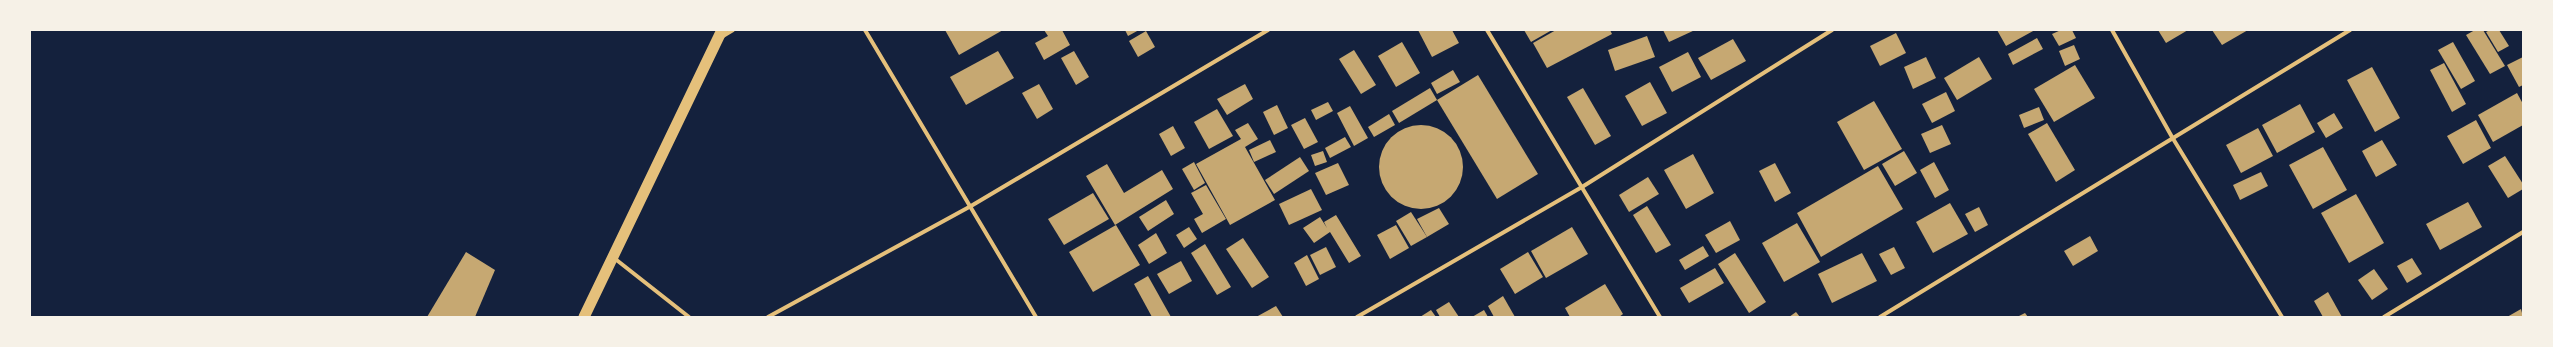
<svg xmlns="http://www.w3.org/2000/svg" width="2553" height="347" viewBox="0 0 2553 347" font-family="Arial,sans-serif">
  <rect width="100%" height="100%" fill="#14213d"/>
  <g fill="#c6a872">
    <path d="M945 30H1003L959 55Z"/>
    <path d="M1044 30H1062L1070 45 1044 60 1035 43 1048 36Z"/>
    <path d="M1125 30H1139L1128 36Z"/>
    <path d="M1418 30H1452L1459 43 1432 57Z"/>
    <path d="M1524 30H1552L1531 42Z"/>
    <path d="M1556 30H1610L1612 34 1547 68 1533 43Z"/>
    <path d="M1663 30H1695L1669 42Z"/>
    <path d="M1997 30H2035L2006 46Z"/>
    <path d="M2061 30H2072L2076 38 2059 46 2052 34Z"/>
    <path d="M2158 30H2188L2166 43Z"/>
    <path d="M2212 30H2248L2222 45Z"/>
    <path d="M2475 30H2483L2505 66 2490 74 2466 35Z"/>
    <path d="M2490 30H2499L2509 46 2498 52 2486 32Z"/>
    <path d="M1146 31 1155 47 1138 57 1129 41Z"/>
    <path d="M1896 33 1906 53 1880 66 1870 46Z"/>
    <path d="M1647 36 1655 57 1615 71 1608 50Z"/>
    <path d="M2037 38 2043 49 2013 65 2008 54Z"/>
    <path d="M1733 39 1746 61 1711 80 1698 58Z"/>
    <path d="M1402 42 1420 73 1396 87 1378 56Z"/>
    <path d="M2453 42 2475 81 2461 89 2438 50Z"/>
    <path d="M2074 45 2080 59 2065 66 2059 51Z"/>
    <path d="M1354 50 1376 85 1361 94 1339 59Z"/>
    <path d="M998 51 1014 78 966 105 950 77Z"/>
    <path d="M1074 51 1089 77 1076 85 1061 58Z"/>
    <path d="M1688 52 1701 77 1672 92 1659 67Z"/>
    <path d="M1926 57 1936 78 1913 89 1904 67Z"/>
    <path d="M1979 57 1992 79 1957 100 1944 78Z"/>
    <path d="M2523 57V85L2519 87 2507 65Z"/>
    <path d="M2444 63 2466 104 2452 112 2430 70Z"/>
    <path d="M2075 65 2095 98 2054 122 2034 89Z"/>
    <path d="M2372 67 2400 118 2375 132 2347 80Z"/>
    <path d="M1453 70 1460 82 1437 94 1431 83Z"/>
    <path d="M1478 75 1538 174 1497 199 1437 100Z"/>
    <path d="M1650 82 1667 113 1642 126 1625 96Z"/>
    <path d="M1039 84 1053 109 1037 119 1022 93Z"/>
    <path d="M1245 84 1253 99 1227 115 1217 99Z"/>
    <path d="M1430 88 1437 100 1399 123 1392 111Z"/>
    <path d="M1583 88 1611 136 1595 145 1567 97Z"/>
    <path d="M1946 92 1955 111 1932 123 1922 104Z"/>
    <path d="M2517 93 2523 104V125L2493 142 2478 115Z"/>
    <path d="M1874 101 1902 149 1864 170 1837 122Z"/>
    <path d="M1328 102 1333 111 1316 120 1311 110Z"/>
    <path d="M2300 104 2315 132 2277 153 2262 125Z"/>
    <path d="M1277 105 1288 128 1274 135 1263 112Z"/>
    <path d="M1350 106 1368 138 1354 146 1337 113Z"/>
    <path d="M2039 107 2044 120 2024 128 2019 115Z"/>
    <path d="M1217 109 1233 136 1209 149 1194 122Z"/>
    <path d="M2334 113 2343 128 2326 138 2317 123Z"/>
    <path d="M1389 114 1395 125 1374 137 1368 127Z"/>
    <path d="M1305 118 1318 142 1304 149 1291 125Z"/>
    <path d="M2476 120 2491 148 2463 164 2447 136Z"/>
    <path d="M1248 123 1258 139 1245 147 1275 200 1230 225 1196 164 1241 139 1235 130Z"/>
    <path d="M2047 123 2075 170 2056 182 2028 134Z"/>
    <path d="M1942 125 1951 144 1930 153 1921 134Z"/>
    <circle cx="1421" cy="167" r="42"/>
    <path d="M1173 126 1185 148 1171 156 1159 134Z"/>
    <path d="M2258 128 2273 156 2241 173 2226 145Z"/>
    <path d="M1345 137 1351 147 1330 158 1325 148Z"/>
    <path d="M1270 140 1276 152 1254 162 1249 150Z"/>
    <path d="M2382 140 2397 165 2376 177 2362 151Z"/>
    <path d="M2323 147 2347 190 2313 209 2289 165Z"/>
    <path d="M1323 151 1327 162 1315 166 1311 155Z"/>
    <path d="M1904 151 1917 173 1895 186 1882 164Z"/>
    <path d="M1693 154 1714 193 1686 209 1664 170Z"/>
    <path d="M2505 156 2523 184V189L2508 198 2488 166Z"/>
    <path d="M1300 157 1309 171 1274 194 1265 180Z"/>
    <path d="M1194 162 1205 183 1194 190 1182 169Z"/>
    <path d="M1934 162 1949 190 1935 198 1920 170Z"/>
    <path d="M1338 163 1349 185 1326 195 1315 173Z"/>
    <path d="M1775 163 1791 193 1775 202 1759 171Z"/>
    <path d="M1107 164 1124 193 1162 170 1173 189 1115 225 1086 176Z"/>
    <path d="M1878 166 1903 209 1821 257 1797 213Z"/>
    <path d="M2261 172 2268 186 2240 200 2233 185Z"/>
    <path d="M1648 177 1659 194 1629 212 1619 195Z"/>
    <path d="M1206 185 1226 219 1202 233 1194 219 1203 214 1191 193Z"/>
    <path d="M1311 189 1322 210 1289 225 1279 204Z"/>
    <path d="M1093 193 1109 219 1064 245 1048 219Z"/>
    <path d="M2356 194 2384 243 2349 263 2321 213Z"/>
    <path d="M1166 200 1174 214 1148 231 1139 217Z"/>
    <path d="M2468 202 2482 227 2440 250 2426 224Z"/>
    <path d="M1950 203 1968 234 1933 253 1916 222Z"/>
    <path d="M1647 206 1671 245 1656 253 1633 215Z"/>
    <path d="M1979 207 1988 225 1975 232 1965 214Z"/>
    <path d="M1439 208 1449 224 1427 237 1417 219Z"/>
    <path d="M1411 212 1427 237 1411 246 1396 221Z"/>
    <path d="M1336 215 1361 256 1349 263 1330 232 1314 243 1303 228 1320 217 1327 228 1324 222Z"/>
    <path d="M1730 221 1740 240 1716 253 1705 235Z"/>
    <path d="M1797 223 1820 262 1784 282 1762 243Z"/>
    <path d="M1116 225 1140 265 1093 292 1069 252Z"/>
    <path d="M1396 225 1409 248 1390 259 1377 235Z"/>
    <path d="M1189 227 1197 239 1184 248 1176 235Z"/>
    <path d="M1572 227 1588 254 1546 278 1531 251Z"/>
    <path d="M1156 233 1167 253 1149 264 1138 245Z"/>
    <path d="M2090 236 2098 251 2073 266 2064 251Z"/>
    <path d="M1243 238 1269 277 1252 288 1226 249Z"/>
    <path d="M1205 244 1231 287 1217 295 1191 253Z"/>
    <path d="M1703 246 1709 256 1685 270 1679 260Z"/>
    <path d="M1326 247 1336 267 1320 275 1310 255Z"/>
    <path d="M1894 247 1905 268 1891 275 1879 254Z"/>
    <path d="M466 252 495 270 475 317H427Z"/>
    <path d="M1528 252 1543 277 1515 294 1500 269Z"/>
    <path d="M1735 253 1766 302 1749 313 1718 264Z"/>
    <path d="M1862 253 1877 281 1832 303 1818 274Z"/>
    <path d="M1307 255 1319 279 1306 286 1294 263Z"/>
    <path d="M2412 258 2422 274 2407 283 2397 266Z"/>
    <path d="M1181 261 1192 281 1169 294 1157 274Z"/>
    <path d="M1715 268 1724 283 1689 303 1680 288Z"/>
    <path d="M2374 269 2388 289 2372 300 2358 280Z"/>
    <path d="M1148 276 1171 317H1152L1134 284Z"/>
    <path d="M1605 284 1623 314 1619 317H1570L1565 308Z"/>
    <path d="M2328 292 2342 317H2323L2314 301Z"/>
    <path d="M1503 296 1515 317H1494L1488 306Z"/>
    <path d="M1449 302 1459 317H1440L1436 310Z"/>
    <path d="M1276 306 1283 317H1256Z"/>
    <path d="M2521 309 2523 317H2507Z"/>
    <path d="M1431 310 1436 317H1420Z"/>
    <path d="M1484 310 1488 317H1472Z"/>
    <path d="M1796 312 1800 317H1789Z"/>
    <path d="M2025 313 2028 317H2017Z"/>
  </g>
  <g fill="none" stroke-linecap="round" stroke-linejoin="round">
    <g stroke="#e5c07b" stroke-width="4">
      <path d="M865 30 1036 317"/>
      <path d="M1487 30 1660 317"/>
      <path d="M2112 30 2172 137 2282 317"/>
      <path d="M723 36 733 30"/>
      <path d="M614 258 689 317"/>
      <path d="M768 317 971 206 1268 30"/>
      <path d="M1357 317 1582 187 1832 30"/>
      <path d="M1880 317 2350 30"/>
      <path d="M2384 317 2523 232"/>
    </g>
    <path stroke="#e5c07b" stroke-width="11" d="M584 317 722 30"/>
  </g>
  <rect width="2553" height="347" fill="none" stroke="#f6f1e7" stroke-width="62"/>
</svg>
